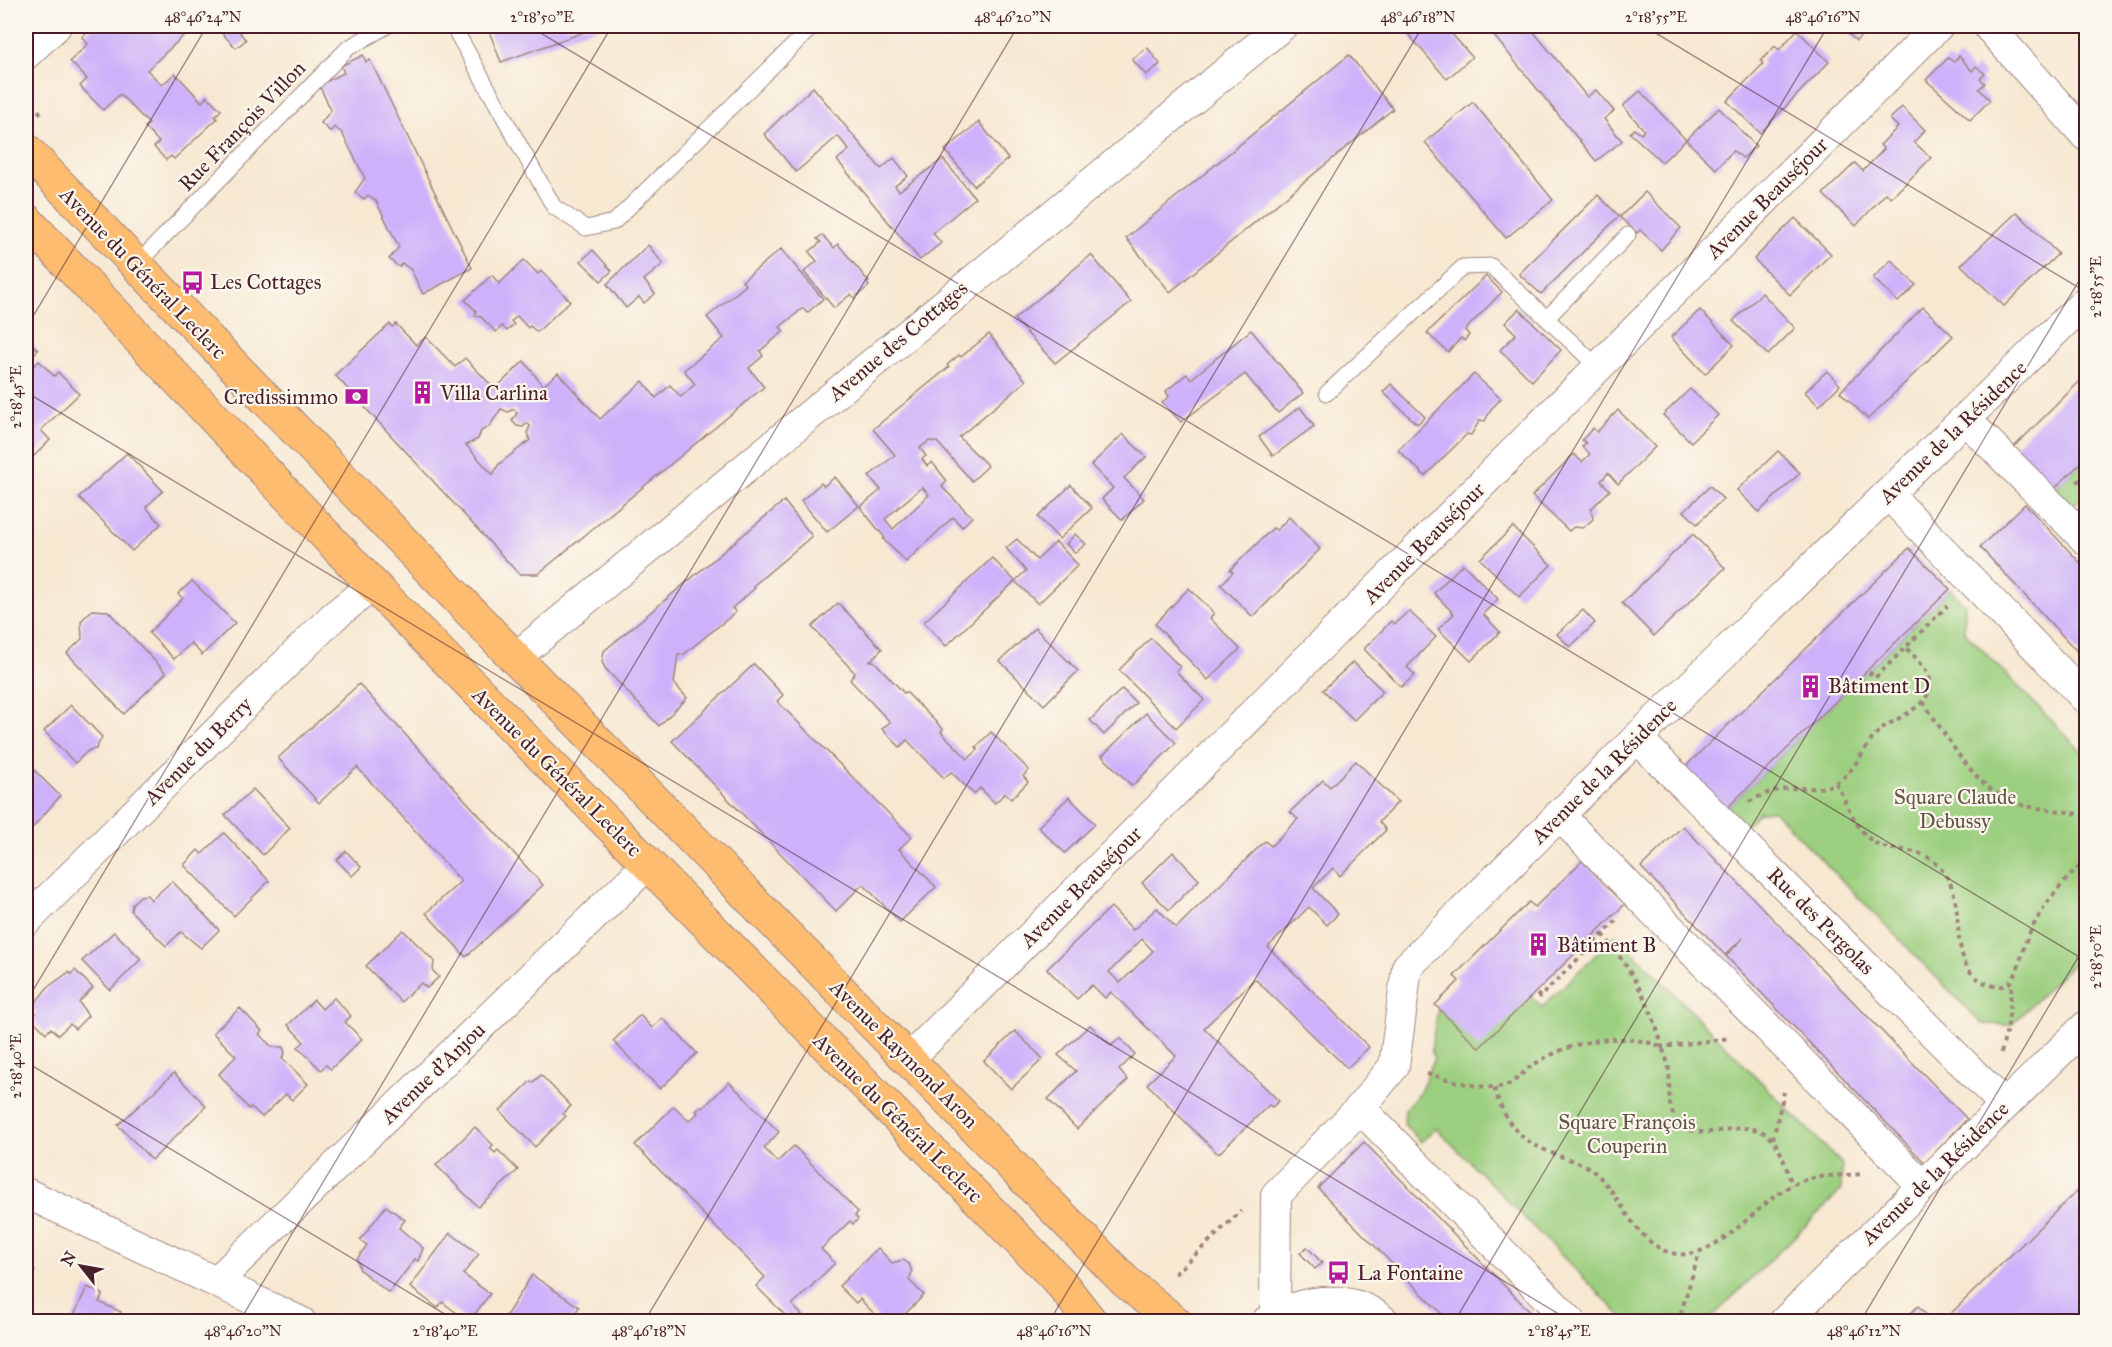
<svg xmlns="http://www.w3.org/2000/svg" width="2112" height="1347" viewBox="0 0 2112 1347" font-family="'IM FELL Great Primer',serif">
  <rect width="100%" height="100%" fill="#fbf7ec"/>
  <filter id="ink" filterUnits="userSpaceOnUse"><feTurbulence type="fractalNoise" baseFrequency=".0167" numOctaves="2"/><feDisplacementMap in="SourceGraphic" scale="12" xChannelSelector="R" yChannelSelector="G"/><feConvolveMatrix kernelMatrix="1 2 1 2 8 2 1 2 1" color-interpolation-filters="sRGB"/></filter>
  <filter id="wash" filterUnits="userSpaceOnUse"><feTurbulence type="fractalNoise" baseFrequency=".008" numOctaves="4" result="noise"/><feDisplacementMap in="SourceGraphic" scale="24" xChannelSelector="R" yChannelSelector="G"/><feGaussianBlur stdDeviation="1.35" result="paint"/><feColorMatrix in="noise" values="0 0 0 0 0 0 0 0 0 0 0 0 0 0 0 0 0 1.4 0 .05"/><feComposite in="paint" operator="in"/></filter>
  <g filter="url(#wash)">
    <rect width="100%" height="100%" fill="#f7e8d2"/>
    <g fill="#9ccf7f" stroke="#737755" stroke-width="1.5">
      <path d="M2086 458V495L2070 507 2054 489Z"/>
      <path d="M1950 589 1965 605 1964 631 2086 756V951L2011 1025 1982 1024 1774 811 1759 812 1743 828 1725 810Z"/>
      <path d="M1616 935 1842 1164 1841 1191 1708 1321H1626L1436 1128 1421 1142 1404 1124 1405 1110 1420 1092 1434 1059 1431 1049 1438 1008 1531 996 1542 1007Z"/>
    </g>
    <g id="blocks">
      <g fill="#cdb1fa" fill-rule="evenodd">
        <path d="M94 26H194L147 70 162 85 175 73 202 102 207 96 221 110 215 116 217 119 174 159 171 156 166 160 154 147 159 142 145 127 149 124 120 94 103 110 80 86 87 79 70 61 88 44 82 37Z"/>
        <path d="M215 26H247L240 33 246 40 236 48Z"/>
        <path d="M487 26H601L501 62Z"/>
        <path d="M1401 26H1445L1472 57 1447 79Z"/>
        <path d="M1486 26H1529L1587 97 1596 90 1614 111 1604 119 1622 141 1596 161Z"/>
        <path d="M1841 26H1871L1856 41Z"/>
        <path d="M1797 30 1829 62 1760 133 1727 101 1763 64 1761 61 1775 46 1779 50Z"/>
        <path d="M1147 47 1160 64 1146 75 1132 59Z"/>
        <path d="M363 55 366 62 370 60 472 268 423 294 411 270 402 263 399 267 389 259 399 247 376 201 368 195 364 199 355 192 365 178 342 133 334 127 331 132 321 123 331 110 319 85 344 73 341 66Z"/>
        <path d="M1349 55 1393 109 1170 292 1126 238Z"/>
        <path d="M1959 56 1972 71 1976 66 1985 74 1980 79 1985 83 1979 89 1990 100 1970 120 1926 80 1948 58 1954 62Z"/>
        <path d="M813 87 881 169 894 158 908 176 895 186 899 191 943 159 975 198 933 233 941 243 920 260 837 160 849 150 838 136 796 172 764 134Z"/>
        <path d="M1640 91 1686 140 1719 108 1756 146 1743 158 1733 151 1716 169 1686 140 1662 162 1630 133 1634 129 1641 134 1644 130 1623 106Z"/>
        <path d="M1473 102 1553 200 1506 238 1425 142Z"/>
        <path d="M1902 107 1925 130 1914 142 1931 158 1891 198 1886 193 1856 226 1823 194 1855 163 1863 171 1884 149 1880 145 1898 127 1890 119Z"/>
        <path d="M979 122 1008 159 974 186 945 150Z"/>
        <path d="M1645 192 1681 228 1661 250 1640 230 1637 233 1620 217Z"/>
        <path d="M1598 195 1619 216 1541 294 1519 274Z"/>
        <path d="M2017 212 2058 254 2004 306 1961 265Z"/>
        <path d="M1795 218 1831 254 1790 295 1754 259Z"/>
        <path d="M822 235 834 248 838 244 869 282 867 283 869 286 854 298 851 294 834 308 804 272 817 261 809 252 821 242 817 239Z"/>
        <path d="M648 245 663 264 644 280 655 294 644 303 639 297 626 308 607 284Z"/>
        <path d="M781 249 823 299 807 313 803 308 780 327 784 331 760 351 763 356 749 368 764 387 538 574H519L335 375 390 324 392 327 396 324 416 345 426 337 455 367 465 358 495 389 524 361 543 386 558 373 600 419 643 381 656 398 670 385 681 397 695 384 684 370 724 338 707 317 746 285 742 281ZM501 409 508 412 514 409 517 413 512 421 517 426 523 427 527 423 530 426 527 433 530 440 498 465 493 475 466 445 478 439 481 431 489 427Z"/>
        <path d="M593 250 612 271 601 281 581 261Z"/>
        <path d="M1091 255 1131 302 1055 363 1014 319Z"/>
        <path d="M524 260 538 274 541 271 570 301 537 332 530 326 528 328 517 316 511 322 514 324 507 331 502 326 496 332 481 317 475 316 476 311 465 300 492 275 499 284Z"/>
        <path d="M1891 260 1916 285 1898 302 1873 278Z"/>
        <path d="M1486 276 1502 292 1465 330 1469 335 1464 341 1461 338 1448 352 1427 333Z"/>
        <path d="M1762 293 1795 328 1768 355 1733 321Z"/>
        <path d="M1923 307 1953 336 1868 419 1840 392Z"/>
        <path d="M1519 309 1561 350 1532 381 1500 350 1516 334 1505 323Z"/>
        <path d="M1700 310 1734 345 1705 374 1671 337Z"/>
        <path d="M1251 330 1303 393 1278 413 1245 374 1181 422 1162 402 1169 397 1166 391 1187 374 1191 379Z"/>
        <path d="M989 334 1026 381 959 437 988 466 972 481 937 442 929 441 920 448 926 456 922 459 927 466 932 462 947 481 942 487 972 517 962 527 953 517 906 562 883 539 885 538 860 507 881 490 869 476 895 455 873 429 949 367 947 365 959 355 961 357ZM922 487 929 495 893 529 885 519Z"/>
        <path d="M26 337 38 350 26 362Z"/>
        <path d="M39 361 54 376 58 372 79 394 41 430 50 440 26 464V373Z"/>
        <path d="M1827 371 1840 385 1819 406 1805 392Z"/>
        <path d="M1474 374 1501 399 1491 409 1485 421 1480 420 1471 435 1467 434 1425 476 1398 450Z"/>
        <path d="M2086 375V458L2054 489 2013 448Z"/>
        <path d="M1391 384 1425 417 1417 424 1383 392Z"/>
        <path d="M1690 389 1718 415 1691 442 1663 415Z"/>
        <path d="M1300 407 1314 426 1273 456 1259 437Z"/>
        <path d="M1618 410 1655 447 1618 484 1608 473 1601 481 1610 490 1591 509 1593 519 1583 528 1574 527 1569 531 1532 496 1574 454 1582 462 1590 454 1582 447 1586 443 1582 440 1593 428 1597 432Z"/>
        <path d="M1123 434 1146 457 1124 478 1144 499 1122 520 1102 499 1113 488 1091 465Z"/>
        <path d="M1778 451 1800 473 1759 512 1737 490Z"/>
        <path d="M127 453 163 491 146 507 161 524 132 551 79 497Z"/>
        <path d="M835 477 859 506 827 532 801 501 821 483 824 486Z"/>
        <path d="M1071 485 1092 508 1059 539 1038 517Z"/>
        <path d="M1710 486 1723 499 1697 524 1684 511Z"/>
        <path d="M784 501 812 536 753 586 755 588 732 608 736 612 684 654 678 655 674 683 687 698 659 726 605 668 602 662 604 651Z"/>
        <path d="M2025 504 2086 569V661L1980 547Z"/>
        <path d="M1289 517 1320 549 1253 617 1221 585 1233 572 1230 570 1273 528 1277 530Z"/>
        <path d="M1513 527 1551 565 1519 597 1480 559Z"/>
        <path d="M1075 534 1086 544 1075 553 1066 544Z"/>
        <path d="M1693 534 1725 568 1654 636 1622 603Z"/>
        <path d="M1017 539 1037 560 1056 542 1078 565 1038 604 1015 581 946 646 924 622 992 558 1015 581 1026 571 1006 548Z"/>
        <path d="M1909 548 1950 589 1725 810 1682 770Z"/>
        <path d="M1463 564 1498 599 1483 614 1500 632 1471 661 1438 629 1454 614 1434 593Z"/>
        <path d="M192 581 235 623 202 655 191 643 174 659 149 633 183 598 178 594Z"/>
        <path d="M1189 588 1214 613 1210 618 1240 649 1208 680 1155 624Z"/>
        <path d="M838 603 882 649 870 661H874L904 693 906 692 943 729 941 732 968 759 978 750 976 747 991 732 1029 770 1023 776 1028 782 1011 799 1005 793 995 803 980 788 974 794 951 772 944 778 907 740 900 747 882 729 890 722 850 680 855 673 812 627Z"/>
        <path d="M92 610 108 611 166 673 124 714 67 653 82 639 81 621Z"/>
        <path d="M1583 610 1595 623 1570 647 1557 634Z"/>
        <path d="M1409 611 1436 637 1407 667 1415 675 1401 687 1364 649 1391 621 1394 624Z"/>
        <path d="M1035 628 1078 671 1044 705 1000 661Z"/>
        <path d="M1151 638 1180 667 1176 671 1204 700 1176 728 1119 670Z"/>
        <path d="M1353 662 1383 691 1354 720 1323 690Z"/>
        <path d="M754 664 783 695 777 701 912 837 899 849 936 887 900 922 863 884 836 911 672 741Z"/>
        <path d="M359 684 543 885 466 957 426 913 461 881 357 767 319 803 278 758Z"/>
        <path d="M1122 689 1136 703 1104 735 1090 720Z"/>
        <path d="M71 705 102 737 96 749 89 750 75 763 44 731Z"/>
        <path d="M1146 713 1176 743 1132 786 1102 756Z"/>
        <path d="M1356 761 1398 802 1379 822 1386 830 1340 876 1333 868 1313 888 1338 914 1327 925 1309 907 1268 947 1369 1047 1347 1068 1255 979 1204 1028 1279 1101 1272 1107 1269 1105 1218 1154 1147 1084 1176 1056 1111 992 1105 998 1092 985 1077 999 1047 969 1111 907 1133 930 1157 908 1176 928 1265 841 1271 846 1298 819 1290 812 1323 780 1330 787ZM1142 939 1153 951 1120 983 1109 972Z"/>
        <path d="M28 764 60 796 33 827 26 823V767Z"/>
        <path d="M253 789 290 828 263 855 225 815Z"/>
        <path d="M1069 797 1095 824 1065 853 1038 827Z"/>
        <path d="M1683 826 1967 1119 1925 1163 1726 956 1743 938 1725 955 1641 867Z"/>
        <path d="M224 833 269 881 234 916 184 865 198 850 202 854Z"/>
        <path d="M346 851 361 867 352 876 337 860Z"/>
        <path d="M1173 852 1199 880 1169 910 1142 883Z"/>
        <path d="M1582 861 1625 904 1479 1048 1435 1005 1459 981 1454 976 1529 902 1535 907Z"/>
        <path d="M172 881 219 930 201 948 181 932 166 946 131 911 132 904 140 896 147 895 151 900Z"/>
        <path d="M403 930 434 961 433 971 439 977 427 988 421 983 401 1002 366 966Z"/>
        <path d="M114 932 141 959 110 990 82 961Z"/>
        <path d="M75 970 93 988 79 1002 88 1016 75 1029 70 1024 58 1035 51 1028 46 1033 31 1018 36 1013 31 1008 48 987 69 972 71 974Z"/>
        <path d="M334 998 351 1016 345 1022 362 1039 331 1069 326 1065 321 1070 298 1047 304 1042 288 1025 314 1000 322 1009Z"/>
        <path d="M240 1008 262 1031 259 1034 272 1047H283L285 1053 282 1058 308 1084 292 1100 286 1094 262 1117 251 1107 249 1109 219 1074 236 1056 213 1033Z"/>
        <path d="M640 1015 652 1028 662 1018 697 1053 660 1089 613 1041Z"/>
        <path d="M1090 1025 1111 1046 1120 1038 1135 1054 1119 1070 1128 1080 1077 1129 1048 1099 1076 1071 1058 1055Z"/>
        <path d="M1015 1031 1043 1059 1011 1089 984 1061Z"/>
        <path d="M174 1073 206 1106 152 1160 118 1125Z"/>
        <path d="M541 1075 571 1106 563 1114 566 1116 535 1147 500 1111 531 1081 532 1083Z"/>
        <path d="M26 1078 32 1081 26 1095Z"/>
        <path d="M729 1082 779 1132 764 1148 777 1162 794 1146 858 1212 855 1216 858 1219 853 1224 850 1221 821 1249 835 1263 792 1305 802 1315 796 1322H792L756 1286 765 1277 635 1145 674 1106 689 1121 698 1113 696 1111 701 1106 703 1108Z"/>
        <path d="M475 1127 493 1145 490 1148 495 1153 498 1150 518 1170 478 1207 436 1165Z"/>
        <path d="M1364 1142 1540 1322H1450L1342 1213 1318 1188Z"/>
        <path d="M2086 1182V1307L2071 1322H1942Z"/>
        <path d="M386 1206 405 1220 399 1228 423 1248 418 1261 415 1259 389 1293 360 1270 357 1259 367 1245 360 1240Z"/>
        <path d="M450 1233 479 1254 463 1274 490 1294 469 1322 442 1302 438 1308 410 1287Z"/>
        <path d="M1307 1247 1322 1263 1315 1269 1300 1253Z"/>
        <path d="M878 1248 892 1263 903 1260 909 1264 912 1272 909 1280 924 1295 897 1322H882L860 1299 856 1303 839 1286Z"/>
        <path d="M26 1266 35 1271 26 1292Z"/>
        <path d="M532 1275 579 1307 570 1322H502Z"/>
        <path d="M87 1287 103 1294 99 1302 121 1312 117 1322H71Z"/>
        <path d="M1918 1306 1933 1322H1902Z"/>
        <path d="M154 1315 168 1322H148Z"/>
      </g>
    </g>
  </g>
  <g filter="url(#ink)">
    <use href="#blocks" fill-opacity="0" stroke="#a0847e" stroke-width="1.5"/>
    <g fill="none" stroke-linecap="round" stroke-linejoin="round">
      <defs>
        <g id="lane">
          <path d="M453 26 554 207 586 228 614 222 813 26"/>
          <path d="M135 266 348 48 387 26"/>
          <path d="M1547 318 1628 235"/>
          <path d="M1327 393 1463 267 1491 266 1599 368"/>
        </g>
        <g id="street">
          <path d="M1988 26 2086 136"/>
          <path d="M26 54 56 26"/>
          <path d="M1966 420 2086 540"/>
          <path d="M1888 494 2086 699"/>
          <path d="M515 658 1282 26"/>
          <path d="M1637 738 2005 1105"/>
          <path d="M1559 815 1922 1185"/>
          <path d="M26 921 333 617 373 585"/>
          <path d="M909 1059 1938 26"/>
          <path d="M1360 1108 1571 1322"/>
          <path d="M26 1193 301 1322"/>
          <path d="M217 1281 648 864"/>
          <path d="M1275 1315 1276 1195 1360 1108 1394 1066 1407 967 1637 738 2086 301"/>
          <path d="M1266 1322C1292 1303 1335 1295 1365 1309 1372 1312 1379 1317 1385 1322"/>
          <path d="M1784 1322 2086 1026"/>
        </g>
        <g id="primary">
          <path d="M26 150 515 658 1125 1281 1175 1322"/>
          <path d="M26 220 373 585 1060 1282 1091 1322"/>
        </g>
      </defs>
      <use href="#lane" stroke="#a0847e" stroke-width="17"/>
      <use href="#street" stroke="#a0847e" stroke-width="32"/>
      <use href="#primary" stroke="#a0847e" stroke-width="35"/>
      <g stroke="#a0847e" stroke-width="4" stroke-dasharray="4.5 4.5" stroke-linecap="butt">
        <path d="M26 97 44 117"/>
        <path d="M2077 482 2086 477"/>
        <path d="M1869 672 1875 678 1947 606"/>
        <path d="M1923 702C1949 738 1976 794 2022 805 2043 810 2065 810 2086 816"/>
        <path d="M1836 783C1846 801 1855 828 1872 841 1896 858 1920 839 1945 874 1964 901 1952 938 1967 967 1973 979 1997 993 2009 983 2020 973 2021 953 2026 941 2040 909 2060 883 2086 861"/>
        <path d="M1749 802C1767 791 1785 787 1806 788 1814 788 1821 789 1829 786 1854 777 1861 750 1878 732 1886 724 1895 721 1905 715 1944 691 1933 674 1906 648"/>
        <path d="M1603 934C1630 969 1652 1004 1662 1047L1730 1038"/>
        <path d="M1537 994 1540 997 1616 921"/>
        <path d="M2001 1053 2008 1025 2012 981"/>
        <path d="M1427 1074C1451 1079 1481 1091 1504 1086 1514 1084 1522 1073 1530 1067 1569 1041 1618 1030 1662 1047 1664 1053 1667 1059 1668 1065 1672 1082 1665 1104 1676 1119 1701 1151 1743 1111 1771 1138 1782 1149 1787 1171 1792 1185"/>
        <path d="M1494 1088C1507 1128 1521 1142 1560 1156 1569 1160 1581 1162 1589 1168 1619 1189 1628 1231 1661 1249 1709 1274 1753 1205 1792 1185 1814 1174 1840 1176 1864 1174"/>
        <path d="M1773 1139 1784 1092"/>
        <path d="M1175 1274 1241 1211"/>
        <path d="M1678 1322 1699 1254"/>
      </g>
      <use href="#lane" stroke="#fff" stroke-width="15"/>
      <use href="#street" stroke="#fff" stroke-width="30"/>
      <use href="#primary" stroke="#febc70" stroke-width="33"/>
    </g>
  </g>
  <path fill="none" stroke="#4a1f2b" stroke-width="1.5" stroke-opacity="0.45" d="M529 26 2086 961M1644 26 2086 292M26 328 207 26M26 392 1572 1322M26 1002 612 26M26 1062 458 1322M239 1322 1018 26M644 1322 1423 26M1049 1322 1828 26M1454 1322 2086 269M1860 1322 2086 944"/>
  <defs>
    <symbol id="bus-bare" viewBox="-9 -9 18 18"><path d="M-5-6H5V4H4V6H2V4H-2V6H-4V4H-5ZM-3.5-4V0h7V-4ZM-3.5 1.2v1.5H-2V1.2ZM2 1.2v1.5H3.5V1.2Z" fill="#b5179e" stroke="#fbf7ec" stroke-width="2.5" paint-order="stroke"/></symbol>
    <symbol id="building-bare" viewBox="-9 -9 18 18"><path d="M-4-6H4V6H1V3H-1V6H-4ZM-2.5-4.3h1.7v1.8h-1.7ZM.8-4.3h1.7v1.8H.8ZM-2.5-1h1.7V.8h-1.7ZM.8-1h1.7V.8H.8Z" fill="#b5179e" stroke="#fbf7ec" stroke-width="2.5" paint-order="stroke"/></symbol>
    <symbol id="bank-bare" viewBox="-9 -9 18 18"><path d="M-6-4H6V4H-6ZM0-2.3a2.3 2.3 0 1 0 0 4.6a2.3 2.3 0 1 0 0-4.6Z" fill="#b5179e" stroke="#fbf7ec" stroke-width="2.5" paint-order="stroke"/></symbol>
  </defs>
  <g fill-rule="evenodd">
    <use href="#bus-bare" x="176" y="266" width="33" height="33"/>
    <use href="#building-bare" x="406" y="376" width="33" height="33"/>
    <use href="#bank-bare" x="340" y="380" width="33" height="33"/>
    <use href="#building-bare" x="1794" y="670" width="33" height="33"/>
    <use href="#building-bare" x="1522" y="928" width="33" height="33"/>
    <use href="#bus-bare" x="1322" y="1256" width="33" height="33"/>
  </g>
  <g text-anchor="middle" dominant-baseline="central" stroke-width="4.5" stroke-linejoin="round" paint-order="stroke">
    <g font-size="21" fill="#4a1f2b" stroke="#fbf7ec">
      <text transform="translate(242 126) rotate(-46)">Rue François Villon</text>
      <text transform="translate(1767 198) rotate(-45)">Avenue Beauséjour</text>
      <text transform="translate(143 273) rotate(46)">Avenue du Général Leclerc</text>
      <text transform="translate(898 341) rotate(-40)">Avenue des Cottages</text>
      <text transform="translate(1953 432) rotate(-44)">Avenue de la Résidence</text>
      <text transform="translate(1424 543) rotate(-45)">Avenue Beauséjour</text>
      <text transform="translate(198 751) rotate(-45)">Avenue du Berry</text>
      <text transform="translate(1604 771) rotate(-45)">Avenue de la Résidence</text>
      <text transform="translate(557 772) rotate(45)">Avenue du Général Leclerc</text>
      <text transform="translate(1081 887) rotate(-45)">Avenue Beauséjour</text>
      <text transform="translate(1821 921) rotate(45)">Rue des Pergolas</text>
      <text transform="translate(904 1054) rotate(45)">Avenue Raymond Aron</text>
      <text transform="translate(433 1073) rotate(-44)">Avenue d'Anjou</text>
      <text transform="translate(898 1118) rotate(45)">Avenue du Général Leclerc</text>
      <text transform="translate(1935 1173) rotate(-44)">Avenue de la Résidence</text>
    </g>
    <g font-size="21" fill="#4a1f2b" stroke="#fbf7ec" text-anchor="start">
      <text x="210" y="282">Les Cottages</text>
      <text x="440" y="393">Villa Carlina</text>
      <text x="338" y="397" text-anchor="end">Credissimmo</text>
      <text x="1828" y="686">Bâtiment D</text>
      <text x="1557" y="945">Bâtiment B</text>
      <text x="1357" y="1273">La Fontaine</text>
    </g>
    <g font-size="21" fill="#635444" stroke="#fbf7ec">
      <text x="1955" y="797">Square Claude<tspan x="1955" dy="24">Debussy</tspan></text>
      <text x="1627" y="1122">Square François<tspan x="1627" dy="24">Couperin</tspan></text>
    </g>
  </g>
  <rect width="2112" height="1347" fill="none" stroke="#fbf7ec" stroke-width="66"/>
  <g transform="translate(81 1266) rotate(301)" stroke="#fbf7ec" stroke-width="4.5" paint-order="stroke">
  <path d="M0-4.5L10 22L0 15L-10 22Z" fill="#4a1f2b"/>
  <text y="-9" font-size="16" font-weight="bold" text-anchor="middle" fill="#4a1f2b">N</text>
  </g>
  <rect x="33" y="33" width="2046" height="1281" fill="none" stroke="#4a1f2b" stroke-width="2"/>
  <g font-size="15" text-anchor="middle" fill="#4a1f2b">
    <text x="203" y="22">48°46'24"N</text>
    <text x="542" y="22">2°18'50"E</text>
    <text x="1013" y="22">48°46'20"N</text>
    <text x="1418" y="22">48°46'18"N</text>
    <text x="1656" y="22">2°18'55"E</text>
    <text x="1823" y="22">48°46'16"N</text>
    <text transform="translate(2096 287) rotate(-90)" y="5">2°18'55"E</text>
    <text transform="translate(16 397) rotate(-90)" y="5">2°18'45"E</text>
    <text transform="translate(2096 957) rotate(-90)" y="5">2°18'50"E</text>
    <text transform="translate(16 1066) rotate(-90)" y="5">2°18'40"E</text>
    <text x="243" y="1336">48°46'20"N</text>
    <text x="445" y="1336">2°18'40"E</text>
    <text x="649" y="1336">48°46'18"N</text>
    <text x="1054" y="1336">48°46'16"N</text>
    <text x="1559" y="1336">2°18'45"E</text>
    <text x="1864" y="1336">48°46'12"N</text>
  </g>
</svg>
